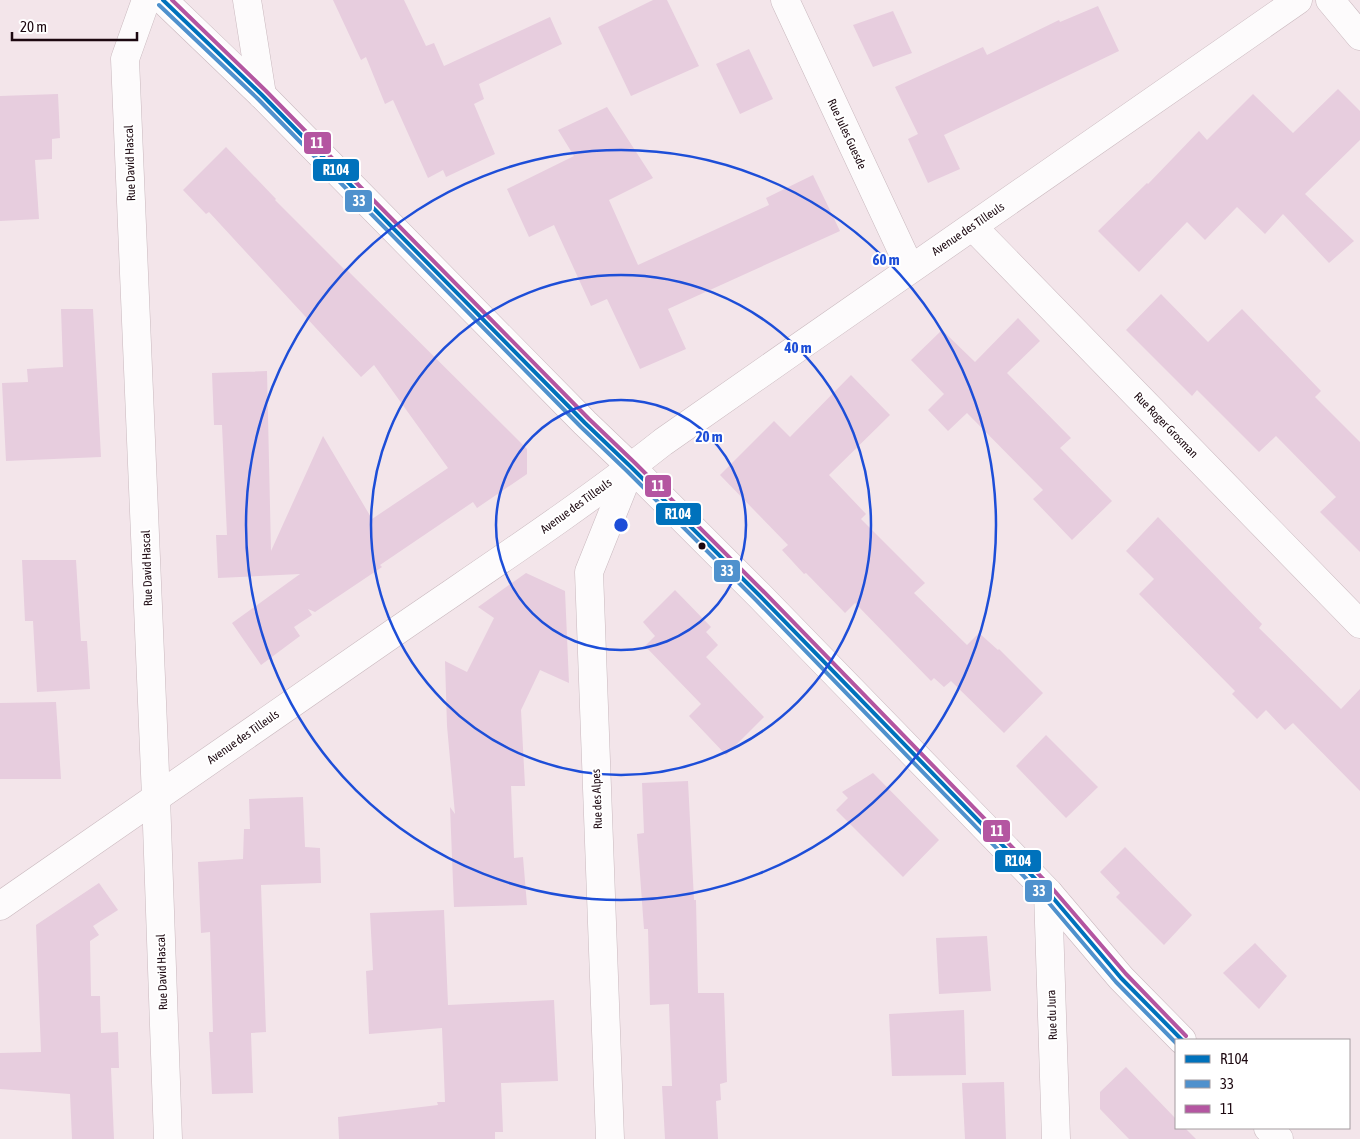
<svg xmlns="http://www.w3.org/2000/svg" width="1360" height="1139" viewBox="0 0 1360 1139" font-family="'Asap Condensed',sans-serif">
  <rect width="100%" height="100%" fill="#f3e5ea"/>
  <g fill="#e7cdde">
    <path d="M333 0H404L426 46 434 43 444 66 550 17 562 44 479 84 484 99 474 104 495 154 446 177 443 170 428 178 393 100 385 104 366 57 361 60Z"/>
    <path d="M653 0H667L699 66 631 96 598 27Z"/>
    <path d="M1098 6 1119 51 944 135 960 169 928 183 908 139 918 134 895 87 983 47 987 55 1059 20 1060 22Z"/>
    <path d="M893 11 912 53 873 67 853 25Z"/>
    <path d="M749 49 773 99 740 114 716 64Z"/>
    <path d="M1338 89 1360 111V140L1305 194 1354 241 1329 263 1283 214 1265 234 1237 207 1205 240 1187 222 1139 272 1098 231 1147 183 1148 184 1199 131 1207 140 1253 94 1293 133Z"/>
    <path d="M58 94 60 138 52 139V159L35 160 39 219 0 221V96Z"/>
    <path d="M607 107 653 178 609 200 638 265 769 205 766 198 813 175 840 231 668 309 686 349 640 369 607 299 591 306 554 225 529 237 507 189 574 156 558 130Z"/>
    <path d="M226 147 276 199 275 200 344 269 345 268 527 449V474L477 508 473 502 380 565 382 567 315 612 308 609 312 615 294 627 300 636 261 665 232 623 300 574 218 578 216 535H227L222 425H214L212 373 267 371 271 551 323 436 372 519 448 468 374 365 361 377 209 212 206 214 183 190Z"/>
    <path d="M1161 294 1208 342 1242 309 1321 391 1315 397 1360 442V552L1320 512 1336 497 1276 436 1259 452 1197 390 1192 396 1126 330Z"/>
    <path d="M61 309H93L101 457 6 461 2 383 28 382 27 369 63 367Z"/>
    <path d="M1018 318 1040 341 1007 373 1071 438 1060 448 1112 501 1072 540 1033 499 1043 490 967 413 948 431 928 410 944 394 911 360 942 330 975 362Z"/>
    <path d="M851 375 890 415 829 475 866 514 861 519 925 583 914 593 967 645 979 633 998 650 999 649 1043 693 1004 733 951 681 944 687 934 678 931 681 855 603 845 613 806 573 804 574 782 550 788 545 720 475 774 421 790 437Z"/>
    <path d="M1158 517 1262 624 1259 628 1341 709 1360 689V791L1293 723 1285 730 1266 710 1257 719 1232 694 1235 691 1139 594 1154 579 1126 551Z"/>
    <path d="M22 560H76L81 641H87L90 689 37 692 33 621H25Z"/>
    <path d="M526 573 565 591 569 683 540 670 521 710 525 786H511L514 858 523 857 527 905 454 907 450 807 455 814 447 726 445 661 467 672 494 618 478 607Z"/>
    <path d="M675 590 711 627 706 632 718 645 706 657 764 717 726 755 689 716 701 704 645 646 655 636 643 622Z"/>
    <path d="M56 702 61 779H0V703Z"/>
    <path d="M1046 735 1098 787 1066 818 1016 766Z"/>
    <path d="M873 773 939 840 903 877 836 810 848 798 842 792Z"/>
    <path d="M688 781 694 900H696L698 993H724L727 1082 720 1084 721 1100 716 1101 718 1139H665L662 1086H672L669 1004 650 1005 648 929H644L637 834 644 833 642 783Z"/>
    <path d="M303 797 305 847 320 848 321 883 261 885 266 1032 251 1033 253 1093 212 1094 209 1032H213L210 932 201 933 198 862 243 859 244 829H250L249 799Z"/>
    <path d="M1125 847 1192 915 1164 945 1116 897 1120 893 1100 872Z"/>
    <path d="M99 883 118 910 93 926 99 935 90 941 91 996H100L101 1033 118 1032 119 1068H111L114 1139H72L70 1094 0 1089V1053L41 1052 36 925Z"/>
    <path d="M444 910 448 1005 554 1000 558 1081 501 1083 503 1132H495V1139H339L338 1117 438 1105 437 1102H445L442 1028 369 1034 366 971 373 970 370 913Z"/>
    <path d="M987 936 991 991 939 994 936 938Z"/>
    <path d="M1255 943 1287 976 1259 1009 1223 973Z"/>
    <path d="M964 1010 966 1075 892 1076 889 1014Z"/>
    <path d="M1126 1067 1176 1119V1128H1185L1196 1139H1129L1100 1109V1092Z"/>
    <path d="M1004 1082 1006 1139H965L962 1083Z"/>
  </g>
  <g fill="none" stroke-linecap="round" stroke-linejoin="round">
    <defs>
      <g id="minor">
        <path d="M146 0 125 59 156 797 168 1139"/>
        <path d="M163 0 262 95 585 423 631 467 759 595 1048 892 1121 978 1182 1040"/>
        <path d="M247 0 262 95"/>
        <path d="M785 0 910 268"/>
        <path d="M1330 0 1360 36"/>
        <path d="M973 227 1360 624"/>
        <path d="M1048 892 1056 1139"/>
        <path d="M0 906C131 814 263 723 395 632 485 570 577 510 663 442 874 294 1086 148 1298 0"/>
        <path d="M1268 1128 1279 1139"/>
        <path d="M610 1139 589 572 631 467"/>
      </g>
    </defs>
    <use href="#minor" stroke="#c9b8be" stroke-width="29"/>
    <use href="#minor" stroke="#fdfbfc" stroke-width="28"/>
    <defs>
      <path id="bus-1" d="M163 0 262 95 585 423 631 467 759 595 1048 892 1121 978 1182 1040"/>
      <path id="bus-2" d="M159 5 258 99 581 427 627 471 755 599 1043 896 1116 982 1176 1043"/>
      <path id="bus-3" d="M172 0 266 91 589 419 635 463 763 591 1052 888 1126 974 1186 1036"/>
    </defs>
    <use href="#bus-1" stroke="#fff" stroke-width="8"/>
    <use href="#bus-2" stroke="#fff" stroke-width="8"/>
    <use href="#bus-3" stroke="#fff" stroke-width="8"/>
    <use href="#bus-1" stroke="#0072bc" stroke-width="4"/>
    <use href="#bus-2" stroke="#4f91cd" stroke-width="4"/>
    <use href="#bus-3" stroke="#b456a1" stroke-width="4"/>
  </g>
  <g fill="none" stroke="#1d4ed8" stroke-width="2.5">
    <circle cx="621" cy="525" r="125"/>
    <circle cx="621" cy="525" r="250"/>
    <circle cx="621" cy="525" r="375"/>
  </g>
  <circle fill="#1c0810" stroke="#fff" stroke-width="2" cx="702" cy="546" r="4.5"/>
  <g text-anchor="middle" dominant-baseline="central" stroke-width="4" stroke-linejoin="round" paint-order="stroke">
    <g font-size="12" fill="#1c0810" stroke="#fff">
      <text transform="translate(847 134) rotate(65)">Rue Jules Guesde</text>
      <text transform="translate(130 163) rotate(-92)">Rue David Hascal</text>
      <text transform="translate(968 229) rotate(-34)">Avenue des Tilleuls</text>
      <text transform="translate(1166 425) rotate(46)">Rue Roger Grosman</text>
      <text transform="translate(576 506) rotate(-36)">Avenue des Tilleuls</text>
      <text transform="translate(147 568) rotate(-92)">Rue David Hascal</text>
      <text transform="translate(243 737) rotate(-35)">Avenue des Tilleuls</text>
      <text transform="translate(597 799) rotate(-92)">Rue des Alpes</text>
      <text transform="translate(162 972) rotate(-92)">Rue David Hascal</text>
      <text transform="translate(1052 1015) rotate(-92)">Rue du Jura</text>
    </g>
  </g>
  <circle cx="621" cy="525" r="8" fill="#1d4ed8" stroke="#fff" stroke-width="2.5"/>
  <g font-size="15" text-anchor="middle" font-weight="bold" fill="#1d4ed8" stroke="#fff" stroke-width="4" stroke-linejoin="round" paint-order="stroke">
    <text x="886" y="265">60 m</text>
    <text x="798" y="353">40 m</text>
    <text x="709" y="442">20 m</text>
  </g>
  <g stroke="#fff" stroke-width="2">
    <rect x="303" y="131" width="29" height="24" rx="5" fill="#b456a1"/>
    <rect x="312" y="158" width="48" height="24" rx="5" fill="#0072bc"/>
    <rect x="344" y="189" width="29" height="24" rx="5" fill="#4f91cd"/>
    <rect x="644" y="474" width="28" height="24" rx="5" fill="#b456a1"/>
    <rect x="655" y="502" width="47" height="24" rx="5" fill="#0072bc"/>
    <rect x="713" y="559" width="28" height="24" rx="5" fill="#4f91cd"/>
    <rect x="982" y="819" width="29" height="24" rx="5" fill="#b456a1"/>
    <rect x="994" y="849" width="48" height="24" rx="5" fill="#0072bc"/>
    <rect x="1024" y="879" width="29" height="24" rx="5" fill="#4f91cd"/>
  </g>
  <g font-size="14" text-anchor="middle" font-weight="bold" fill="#fff">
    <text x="317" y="148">11</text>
    <text x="336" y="175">R104</text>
    <text x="359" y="206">33</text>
    <text x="658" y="491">11</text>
    <text x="678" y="519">R104</text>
    <text x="727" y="576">33</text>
    <text x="997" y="836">11</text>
    <text x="1018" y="866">R104</text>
    <text x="1039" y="896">33</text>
  </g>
  <rect x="1175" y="1039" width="175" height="90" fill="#ffffff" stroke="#a49c9f"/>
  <rect x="1185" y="1055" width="25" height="8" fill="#0072bc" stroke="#a49c9f"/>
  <text x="1220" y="1064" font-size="15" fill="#1c0810">R104</text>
  <rect x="1185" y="1080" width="25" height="8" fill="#4f91cd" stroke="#a49c9f"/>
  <text x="1220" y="1089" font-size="15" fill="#1c0810">33</text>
  <rect x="1185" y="1105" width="25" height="8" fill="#b456a1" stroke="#a49c9f"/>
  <text x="1220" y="1114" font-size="15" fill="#1c0810">11</text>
  <path d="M12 32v8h125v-8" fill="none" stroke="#1c0810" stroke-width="2.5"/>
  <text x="20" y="32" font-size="15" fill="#1c0810" stroke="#ffffff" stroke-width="4" paint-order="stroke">20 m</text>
</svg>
